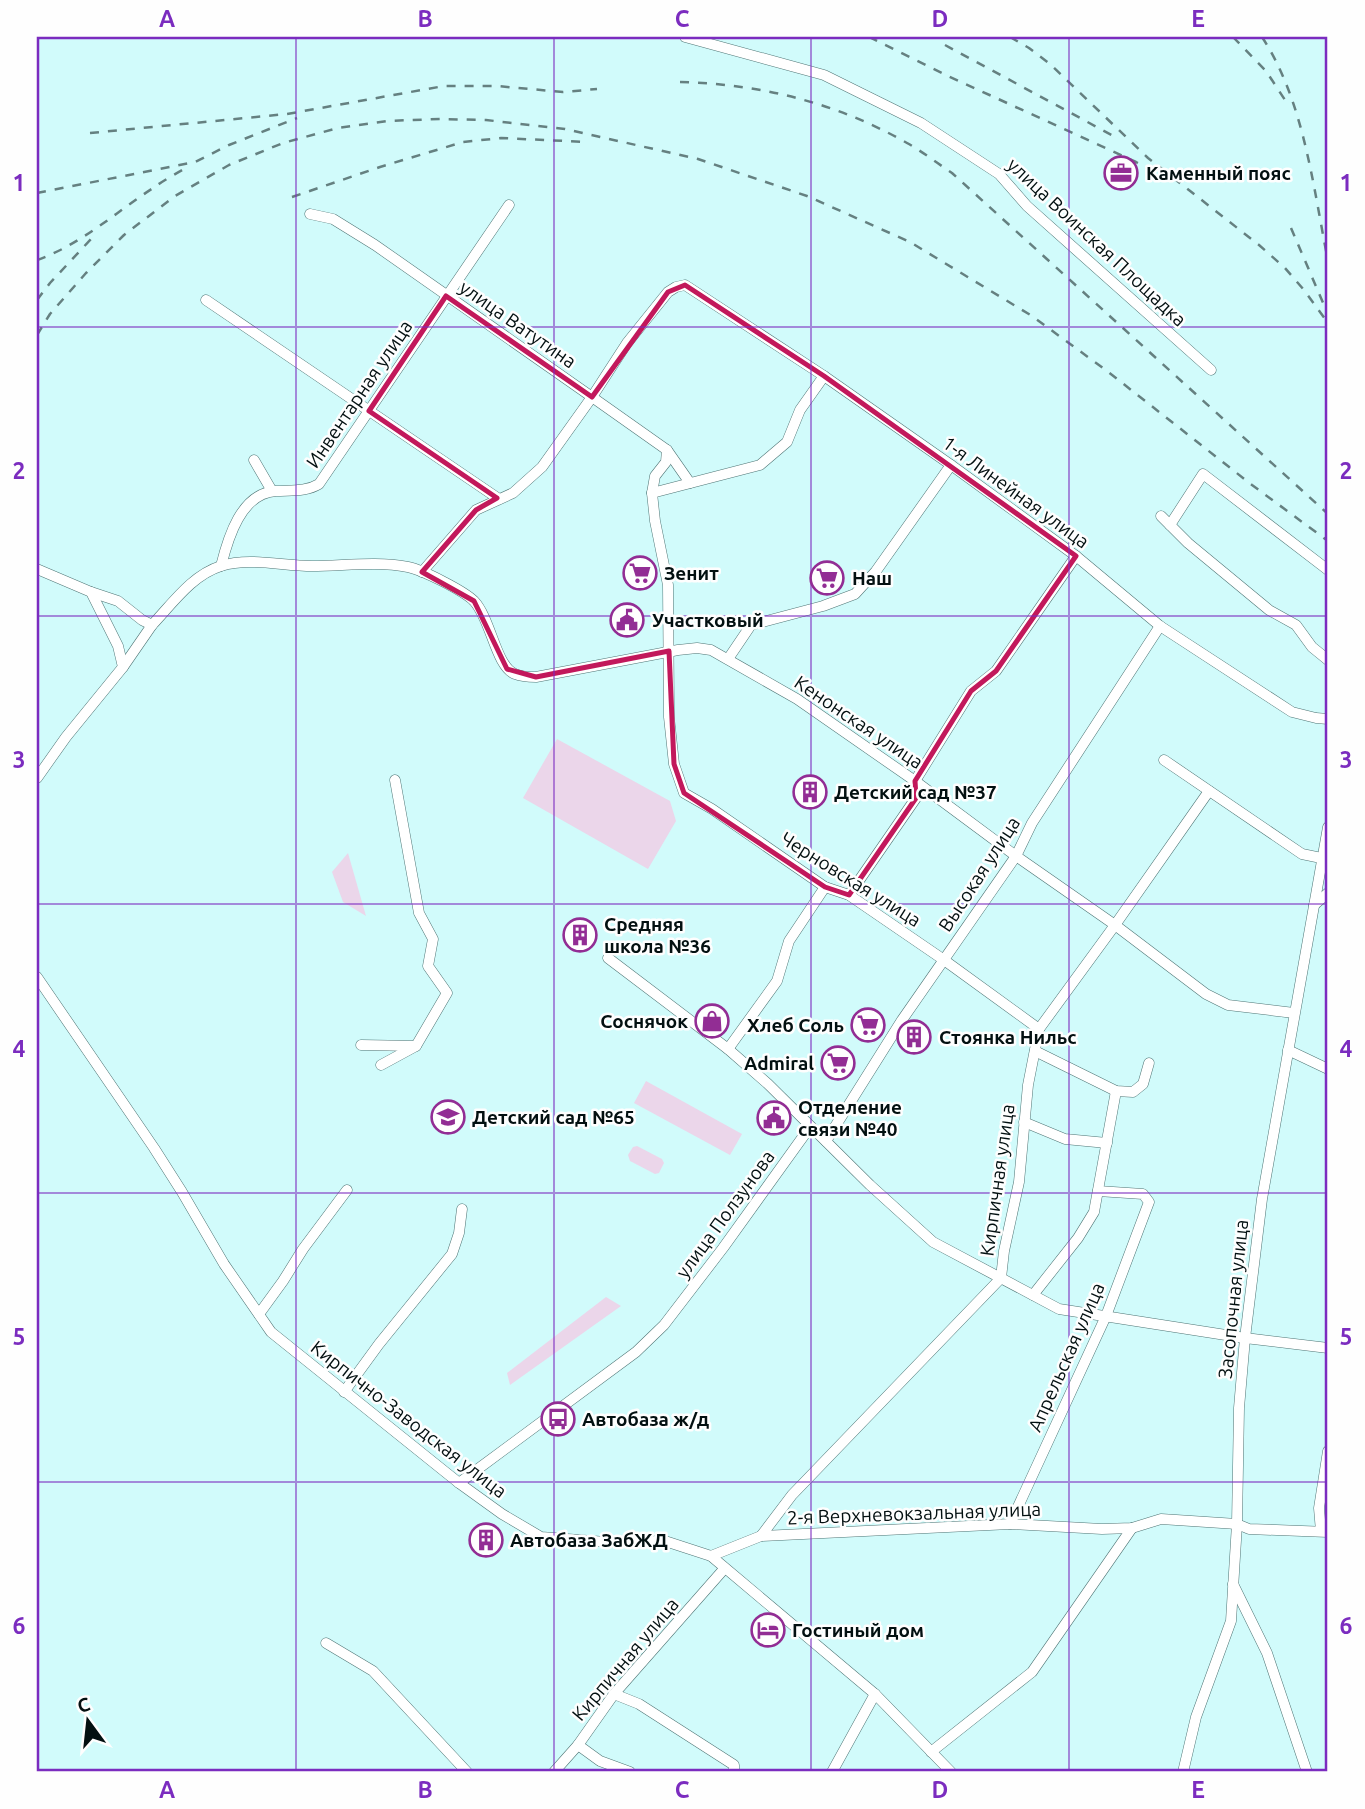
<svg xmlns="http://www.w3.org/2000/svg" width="1365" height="1809" viewBox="0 0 1365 1809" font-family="Ubuntu,sans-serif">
  <rect width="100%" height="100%" fill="#d1fbfb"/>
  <g fill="#ebd6ea">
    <path d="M557 739 670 801 676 821 648 869 523 798Z"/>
    <path d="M348 853 366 916 343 902 332 872Z"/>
    <path d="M646 1081 742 1134 730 1155 634 1103Z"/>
    <path d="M637 1146 662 1159 664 1163 659 1173 655 1174 630 1161 628 1155 633 1147Z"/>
    <path d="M606 1297 621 1306 510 1385 507 1373Z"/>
  </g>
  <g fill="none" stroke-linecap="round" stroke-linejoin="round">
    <defs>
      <g id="minor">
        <path d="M685 37 824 75 921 123 999 174 1027 206 1211 370"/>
        <path d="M310 214 333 219 375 245 592 397 667 450 690 483"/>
        <path d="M206 300 499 499"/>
        <path d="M824 376 800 410 787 442 760 465 652 493 655 521 668 585 669 717 674 764 684 793 712 809 825 887 849 895 944 960 1039 1029"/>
        <path d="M254 460 272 491"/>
        <path d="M652 493 655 476 666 462 667 450"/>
        <path d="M1161 516 1188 543 1269 610 1296 625 1312 647 1328 660"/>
        <path d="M1170 525 1203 474 1328 570"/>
        <path d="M221 566C228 538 241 493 276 491 291 490 306 492 319 484L509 205"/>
        <path d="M37 569 91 592 118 646 123 667 66 737 37 778"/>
        <path d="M422 572 476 510 513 493 542 467 592 397 627 343 668 292 676 287 685 285 824 376 951 465 1076 556 1160 626 1292 712 1316 718 1328 719"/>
        <path d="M91 592 118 601 142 620 152 625 123 667"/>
        <path d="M152 625C172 604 192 575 221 566 249 557 282 566 312 566 344 566 376 561 408 567 423 570 464 591 474 601 491 619 496 667 515 674 522 677 529 677 536 677L678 650 697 648 711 650 797 699 915 781 1016 856 1115 925 1206 994 1228 1005 1294 1013"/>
        <path d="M728 659 751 625 823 606 855 594 876 571 951 465"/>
        <path d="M1164 760 1302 854 1326 859"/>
        <path d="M849 895 916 798 915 781 971 691 996 671 1076 556"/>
        <path d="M1314 905 1328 893"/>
        <path d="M608 958 728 1049 768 1084 870 1185 933 1242 1059 1309 1245 1338 1328 1348"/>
        <path d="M37 977 154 1148 182 1192 224 1264 271 1332 459 1483 502 1514 541 1537 606 1542 665 1541 711 1556 875 1694 951 1772"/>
        <path d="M361 1045 416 1046"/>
        <path d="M728 1049 777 981 789 941 825 887"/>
        <path d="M1288 1050 1328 1069"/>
        <path d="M1035 1051 1116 1091 1133 1092 1143 1084 1149 1063"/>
        <path d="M381 1065 416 1046 447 993 428 966 433 939 419 913 395 780"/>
        <path d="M1024 1122 1065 1139 1107 1143"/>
        <path d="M826 1141 902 1020 1016 856 1032 823 1160 626"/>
        <path d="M1033 1295 1078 1238 1094 1212 1116 1091"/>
        <path d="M259 1314 283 1281 303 1249 347 1190"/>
        <path d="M344 1392 379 1344 452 1254 459 1233 462 1209"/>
        <path d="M459 1483 636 1352 664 1325 723 1248 810 1127"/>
        <path d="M1010 1524 1106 1316 1149 1202 1143 1194 1098 1191"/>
        <path d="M1321 1531 1319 1508 1328 1451"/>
        <path d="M761 1536 792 1495 1001 1278 1004 1251 1019 1182 1028 1085 1039 1029 1115 925 1209 791"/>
        <path d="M711 1556 761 1536 1010 1524 1102 1529 1132 1528 1161 1519 1237 1524 1249 1529 1328 1532"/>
        <path d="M1233 1584 1267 1653 1307 1772"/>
        <path d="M326 1643 373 1671 467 1772"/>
        <path d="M614 1694 639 1704 734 1765V1772"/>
        <path d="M578 1745 600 1761 630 1772"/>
        <path d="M931 1752 1032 1672 1132 1528"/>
        <path d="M554 1772 578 1745 614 1694 724 1569"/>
        <path d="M832 1772 875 1694"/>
        <path d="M1183 1772 1196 1717 1231 1621 1237 1524 1239 1408 1245 1338 1262 1199 1328 827"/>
      </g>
    </defs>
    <use href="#minor" stroke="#4f7575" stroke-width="11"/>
    <use href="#minor" stroke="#fff" stroke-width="10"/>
    <g stroke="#658080" stroke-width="2.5" stroke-dasharray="9 9" stroke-linecap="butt">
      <path d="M869 37 948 76 1136 162 1154 172"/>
      <path d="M1010 37 1029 48 1050 64 1148 158 1259 245 1285 268 1304 290 1328 323"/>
      <path d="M1233 37 1266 71 1287 103"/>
      <path d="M1262 37C1304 101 1313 186 1328 261"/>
      <path d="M945 45 1119 139"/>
      <path d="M680 82C761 84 837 103 907 143 923 152 937 163 952 173L1328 514"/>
      <path d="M90 133 287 114 444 86H497L563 92 597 89"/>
      <path d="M37 193 195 162 229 145 297 118"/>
      <path d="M292 197 380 167 463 142 501 138 587 142"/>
      <path d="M1291 228 1327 312"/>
      <path d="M37 260C80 245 115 213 153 188 163 181 175 174 186 168"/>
      <path d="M37 300 50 283 92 238"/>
      <path d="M37 335 50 314 86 273 124 235 175 196 229 165 283 143 338 128 387 121 440 119 486 120 565 129 698 159 807 196 910 242 1032 316 1107 371 1252 485 1328 541"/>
    </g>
  </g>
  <path fill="none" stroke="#c2185b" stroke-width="5" stroke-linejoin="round" d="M685 285 824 376 1076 556 996 671 971 691 915 781 916 798 849 895 825 887 684 793 674 764 669 651 536 677 507 669 474 601 422 572 476 510 497 498 369 411 446 296 592 397 668 292Z"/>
  <path fill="none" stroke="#7b2cbf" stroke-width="2" stroke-opacity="0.55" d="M296 37V1772M554 37V1772M811 37V1772M1069 37V1772M37 327H1328M37 616H1328M37 904H1328M37 1193H1328M37 1482H1328"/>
  <defs>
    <symbol id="office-ring" viewBox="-11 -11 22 22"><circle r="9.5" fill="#fefefe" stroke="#922d94" stroke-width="1.5"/><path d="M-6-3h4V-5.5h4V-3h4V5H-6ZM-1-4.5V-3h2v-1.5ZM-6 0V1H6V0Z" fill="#922d94"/></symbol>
    <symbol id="supermarket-ring" viewBox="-11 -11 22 22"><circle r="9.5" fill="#fefefe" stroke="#922d94" stroke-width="1.5"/><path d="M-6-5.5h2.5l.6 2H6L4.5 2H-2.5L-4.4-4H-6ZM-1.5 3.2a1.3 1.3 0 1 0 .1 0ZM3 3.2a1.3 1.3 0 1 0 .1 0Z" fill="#922d94"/></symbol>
    <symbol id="civic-ring" viewBox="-11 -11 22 22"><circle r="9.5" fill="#fefefe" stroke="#922d94" stroke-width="1.5"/><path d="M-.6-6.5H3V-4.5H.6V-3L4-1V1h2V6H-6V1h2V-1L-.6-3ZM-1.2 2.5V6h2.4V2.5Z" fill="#922d94"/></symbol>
    <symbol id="building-ring" viewBox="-11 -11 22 22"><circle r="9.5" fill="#fefefe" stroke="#922d94" stroke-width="1.5"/><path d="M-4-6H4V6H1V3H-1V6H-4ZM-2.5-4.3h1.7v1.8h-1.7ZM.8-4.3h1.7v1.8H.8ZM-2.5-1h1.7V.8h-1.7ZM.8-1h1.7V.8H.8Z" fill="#922d94"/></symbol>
    <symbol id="shop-ring" viewBox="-11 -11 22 22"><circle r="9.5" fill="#fefefe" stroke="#922d94" stroke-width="1.5"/><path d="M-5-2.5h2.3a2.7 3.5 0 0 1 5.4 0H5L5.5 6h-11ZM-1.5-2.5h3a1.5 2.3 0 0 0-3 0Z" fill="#922d94"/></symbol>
    <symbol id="school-ring" viewBox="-11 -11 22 22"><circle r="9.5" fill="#fefefe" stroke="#922d94" stroke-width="1.5"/><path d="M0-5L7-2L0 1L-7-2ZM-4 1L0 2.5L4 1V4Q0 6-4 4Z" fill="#922d94"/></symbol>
    <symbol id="bus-ring" viewBox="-11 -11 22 22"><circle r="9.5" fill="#fefefe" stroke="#922d94" stroke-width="1.5"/><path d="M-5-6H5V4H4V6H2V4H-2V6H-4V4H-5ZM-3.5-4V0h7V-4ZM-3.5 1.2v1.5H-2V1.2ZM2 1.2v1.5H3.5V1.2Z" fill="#922d94"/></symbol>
    <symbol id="hotel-ring" viewBox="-11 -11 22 22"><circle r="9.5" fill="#fefefe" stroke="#922d94" stroke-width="1.5"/><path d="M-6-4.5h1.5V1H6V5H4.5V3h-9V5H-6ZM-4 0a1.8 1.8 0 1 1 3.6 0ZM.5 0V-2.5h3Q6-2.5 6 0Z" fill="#922d94"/></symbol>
  </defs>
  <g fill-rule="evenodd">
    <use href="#office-ring" x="1102" y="154" width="38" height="38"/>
    <use href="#supermarket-ring" x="621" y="554" width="38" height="38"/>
    <use href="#supermarket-ring" x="808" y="559" width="38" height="38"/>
    <use href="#civic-ring" x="608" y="601" width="38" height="38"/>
    <use href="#building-ring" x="791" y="773" width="38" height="38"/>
    <use href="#building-ring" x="561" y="916" width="38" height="38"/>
    <use href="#shop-ring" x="693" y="1002" width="38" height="38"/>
    <use href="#supermarket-ring" x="849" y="1006" width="38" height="38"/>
    <use href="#building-ring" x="895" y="1018" width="38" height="38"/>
    <use href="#supermarket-ring" x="819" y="1044" width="38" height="38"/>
    <use href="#school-ring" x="429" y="1098" width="38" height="38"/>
    <use href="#civic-ring" x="755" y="1099" width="38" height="38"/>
    <use href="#bus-ring" x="539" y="1400" width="38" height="38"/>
    <use href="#building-ring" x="467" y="1521" width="38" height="38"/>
    <use href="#hotel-ring" x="749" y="1611" width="38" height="38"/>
  </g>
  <g text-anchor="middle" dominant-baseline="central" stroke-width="5" stroke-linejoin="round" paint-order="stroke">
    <g font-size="19" font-weight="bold" fill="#031011" stroke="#fefefe" text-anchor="start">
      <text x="1146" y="173">Каменный пояс</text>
      <text x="664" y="573">Зенит</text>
      <text x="852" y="578">Наш</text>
      <text x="652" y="620">Участковый</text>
      <text x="834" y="792">Детский сад №37</text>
      <text x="604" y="924">Средняя<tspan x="604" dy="22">школа №36</tspan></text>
      <text x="688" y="1021" text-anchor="end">Соснячок</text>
      <text x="844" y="1025" text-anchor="end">Хлеб Соль</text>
      <text x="939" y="1037">Стоянка Нильс</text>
      <text x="814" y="1063" text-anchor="end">Admiral</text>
      <text x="798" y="1107">Отделение<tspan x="798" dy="22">связи №40</tspan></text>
      <text x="472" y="1117">Детский сад №65</text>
      <text x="582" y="1419">Автобаза ж/д</text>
      <text x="510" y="1540">Автобаза ЗабЖД</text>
      <text x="792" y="1630">Гостиный дом</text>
    </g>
    <g font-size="19" fill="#031011" stroke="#fefefe">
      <text transform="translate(1097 242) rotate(43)">улица Воинская Площадка</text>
      <text transform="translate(518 324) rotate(35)">улица Ватутина</text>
      <text transform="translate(359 394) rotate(-56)">Инвентарная улица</text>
      <text transform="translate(1016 492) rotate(36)">1-я Линейная улица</text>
      <text transform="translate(859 722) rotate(34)">Кенонская улица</text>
      <text transform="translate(979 874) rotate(-57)">Высокая улица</text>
      <text transform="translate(851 879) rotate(32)">Черновская улица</text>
      <text transform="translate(997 1180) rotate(-82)">Кирпичная улица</text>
      <text transform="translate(725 1214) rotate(-54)">улица Ползунова</text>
      <text transform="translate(1233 1299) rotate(-84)">Засопочная улица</text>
      <text transform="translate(1066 1357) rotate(-66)">Апрельская улица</text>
      <text transform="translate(409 1419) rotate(38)">Кирпично-Заводская улица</text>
      <text transform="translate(914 1513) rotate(-2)">2-я Верхневокзальная улица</text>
      <text transform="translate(625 1659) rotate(-50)">Кирпичная улица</text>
    </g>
  </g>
  <rect width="1365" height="1809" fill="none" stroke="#fefefe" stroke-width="77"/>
  <g transform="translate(88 1721) rotate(345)" stroke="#fefefe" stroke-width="5" paint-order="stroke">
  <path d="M0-5L12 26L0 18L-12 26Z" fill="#031011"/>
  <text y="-10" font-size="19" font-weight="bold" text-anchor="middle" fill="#031011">С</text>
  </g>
  <rect x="38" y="38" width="1288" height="1732" fill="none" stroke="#7b2cbf" stroke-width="2.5"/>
  <g font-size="23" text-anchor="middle" font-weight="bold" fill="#7b2cbf">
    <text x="167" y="27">A</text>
    <text x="425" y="27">B</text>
    <text x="682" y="27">C</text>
    <text x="940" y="27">D</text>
    <text x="1198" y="27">E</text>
    <text x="19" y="191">1</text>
    <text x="1346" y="191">1</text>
    <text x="19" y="479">2</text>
    <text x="1346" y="479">2</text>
    <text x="19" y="768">3</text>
    <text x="1346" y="768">3</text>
    <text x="19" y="1057">4</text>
    <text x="1346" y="1057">4</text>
    <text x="19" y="1345">5</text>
    <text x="1346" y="1345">5</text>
    <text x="19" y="1634">6</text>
    <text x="1346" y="1634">6</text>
    <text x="167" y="1798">A</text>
    <text x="425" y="1798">B</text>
    <text x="682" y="1798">C</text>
    <text x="940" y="1798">D</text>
    <text x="1198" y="1798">E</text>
  </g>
</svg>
